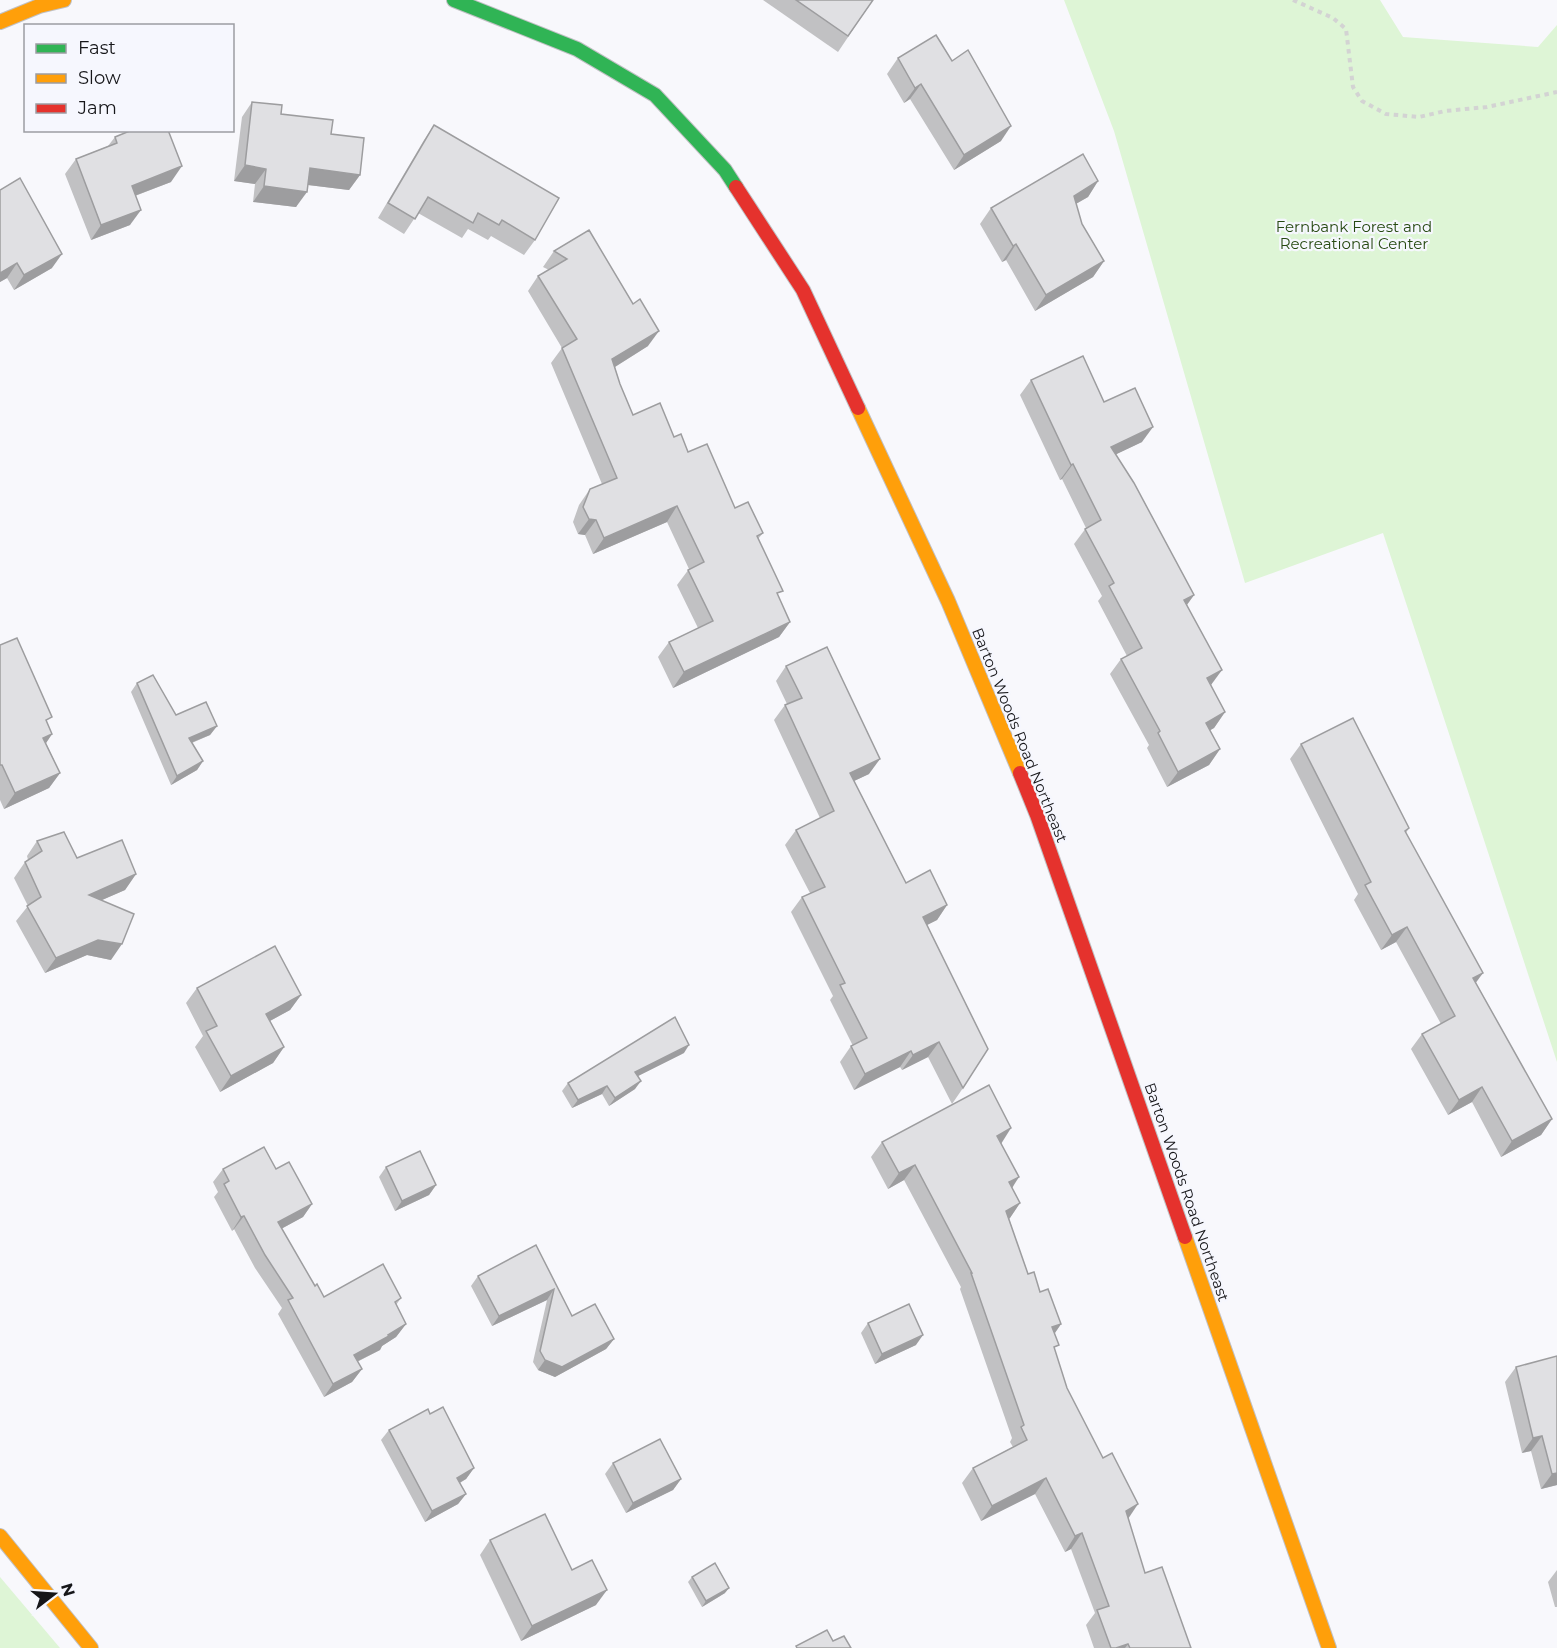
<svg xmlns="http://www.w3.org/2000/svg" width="1557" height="1648" viewBox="0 0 1557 1648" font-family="Montserrat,sans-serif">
  <rect width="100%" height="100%" fill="#f8f8fc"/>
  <g fill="#def5d6">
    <path d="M1064 0H1380L1403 37 1538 47 1557 25V1062L1383 533 1245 583 1114 131Z"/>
    <path d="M0 1577 60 1648H0Z"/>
  </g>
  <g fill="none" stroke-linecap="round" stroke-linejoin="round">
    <defs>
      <path id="fast" d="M454 0 577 49 655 95 725 170 736 187"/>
      <g id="slow">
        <path d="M0 22 39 6 64 0"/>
        <path d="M858 408 948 601 1020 773"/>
        <path d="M1185 1237 1329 1648"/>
        <path d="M0 1536 91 1648"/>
      </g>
      <g id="jam">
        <path d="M736 187 803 290 858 408"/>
        <path d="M1020 773 1037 815 1185 1237"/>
      </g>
    </defs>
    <use href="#fast" stroke="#c0c0c3" stroke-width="16"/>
    <use href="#slow" stroke="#c0c0c3" stroke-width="16"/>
    <use href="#jam" stroke="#c0c0c3" stroke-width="16"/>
    <path stroke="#d3d3d3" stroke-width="4" stroke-dasharray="4.5 4.5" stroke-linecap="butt" d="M1293 0 1333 18 1346 29 1353 87 1362 101 1386 114 1419 117 1445 111 1487 107 1557 92"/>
    <use href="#fast" stroke="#30b455" stroke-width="14"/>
    <use href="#slow" stroke="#ff9f0a" stroke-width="14"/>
    <use href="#jam" stroke="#e5322d" stroke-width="14"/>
  </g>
  <g fill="#c1c1c3">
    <path d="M763 0H873L838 52Z"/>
    <path d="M898 58 1001 141 954 170 910 99 904 103 887 74Z"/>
    <path d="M252 102 331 134 360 175 349 190 308 185 296 207 253 202 255 184 234 181 242 117Z"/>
    <path d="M434 125 535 240 524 255 491 236 488 240 468 229 462 238 418 213 404 234 378 218 424 140Z"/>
    <path d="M115 137 171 182 135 196 130 225 91 240 65 174 76 159 108 146Z"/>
    <path d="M1098 181 1088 197 1076 204 1082 224 1104 261 1093 277 1035 311 1006 260 1002 262 980 224 991 208Z"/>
    <path d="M0 190 52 268 14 290 7 278 0 282Z"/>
    <path d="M589 230 648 346 615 367 620 384 633 415 674 437 688 452 735 508 763 533 758 539 778 597 790 622 779 637 673 688 658 657 669 642 698 628 677 585 689 569 667 522 593 554 585 535 578 534 573 522 579 505 590 489 602 484 551 363 562 348 528 291 538 276 549 270 543 267 554 251Z"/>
    <path d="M1031 380 1104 402 1142 442 1116 454 1194 595 1187 605 1211 686 1225 712 1214 728 1210 730 1220 749 1209 765 1167 787 1147 748 1149 745 1110 674 1121 659 1127 656 1098 601 1102 596 1074 544 1086 528 1062 479 1060 480 1020 395Z"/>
    <path d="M0 645 52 734 46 743 60 773 49 788 4 809 0 800Z"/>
    <path d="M786 666 869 774 854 781 906 883 947 905 937 920 927 925 963 1088 952 1104 928 1057 902 1070 900 1067 854 1090 840 1062 851 1046H853L830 1000 833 996 791 912 802 897 810 893 785 845 796 830 820 818 774 720 785 705 787 704 776 681Z"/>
    <path d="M137 683 176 715 217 726 210 735 192 743 203 761 197 770 171 785 131 692Z"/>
    <path d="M1301 744 1409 828 1406 833 1476 983 1552 1119 1541 1135 1501 1157 1472 1102 1448 1115 1411 1049 1422 1034 1441 1024 1396 942 1381 950 1354 900 1358 894 1290 759Z"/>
    <path d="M37 841 77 858 136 874 125 890 102 900 111 960 87 955 45 973 16 921 28 906 14 878 25 862 28 860 27 856Z"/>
    <path d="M197 988 301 995 290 1010 270 1021 284 1047 273 1063 220 1092 195 1047 203 1036 186 1003Z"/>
    <path d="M684 1053 638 1076 635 1089 609 1106 602 1094 572 1108 562 1091 568 1083Z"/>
    <path d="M882 1142 1001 1143 1012 1188 1020 1203 1009 1219 1028 1274 1040 1292 1061 1324 1055 1333V1350L1067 1388 1128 1518 1145 1573 1191 1648H1094L1086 1625 1095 1613 1071 1549 1065 1552 1035 1494 981 1521 962 1483 973 1468 1013 1447 1010 1442 1012 1438 960 1289 961 1287 904 1180 888 1189 871 1157Z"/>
    <path d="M386 1167 436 1185 429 1195 395 1211 379 1177Z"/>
    <path d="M223 1169H276L312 1204 303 1217 281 1229 315 1286 324 1297 401 1298 396 1305 406 1324 396 1337 382 1346 380 1350 357 1362 362 1369 352 1382 324 1397 278 1314 282 1308 255 1268 234 1229 232 1231 214 1197 218 1192 213 1182Z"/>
    <path d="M536 1245 572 1316 614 1339 606 1349 555 1377 538 1370 533 1362 547 1300 492 1326 471 1286 478 1276Z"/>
    <path d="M868 1323 916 1345 875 1364 861 1333Z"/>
    <path d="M1557 1356V1485L1541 1489 1531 1451 1522 1453 1505 1382 1516 1367Z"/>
    <path d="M430 1414 474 1468 466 1479 460 1483 466 1494 458 1504 425 1522 381 1440 389 1430Z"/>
    <path d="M613 1463 681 1479 673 1490 626 1513 605 1474Z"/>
    <path d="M490 1540 572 1570 596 1605 521 1641 480 1555Z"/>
    <path d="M1557 1570V1607H1555L1548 1582Z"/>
    <path d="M692 1577 725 1593 702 1607 688 1582Z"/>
  </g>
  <g fill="#9d9d9f">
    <path d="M921 84 910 99 904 103 915 88Z"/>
    <path d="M1011 126 1001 141 954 170 964 155Z"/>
    <path d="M245 165 266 169 255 184 234 181Z"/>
    <path d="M182 166 171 182 121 201 132 186Z"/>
    <path d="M310 168 360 175 349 190 300 184Z"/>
    <path d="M1098 181 1088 197 1063 211 1074 196Z"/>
    <path d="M264 186 307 192 296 207 253 202Z"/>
    <path d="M141 210 130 225 91 240 101 225Z"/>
    <path d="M1016 244 1006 260 1002 262 1013 246Z"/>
    <path d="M62 254 52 268 14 290 24 275Z"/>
    <path d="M1104 261 1093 277 1035 311 1046 295Z"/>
    <path d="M17 263 7 278 0 282V273Z"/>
    <path d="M659 331 648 346 602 375 612 359Z"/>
    <path d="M1153 427 1142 442 1100 462 1111 447Z"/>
    <path d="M1073 464 1062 479 1060 480 1071 465Z"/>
    <path d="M677 506 667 522 593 554 604 538Z"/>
    <path d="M589 519 596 520 585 535 578 534Z"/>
    <path d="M1194 595 1183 610 1184 600Z"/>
    <path d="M790 622 779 637 673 688 684 672Z"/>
    <path d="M1222 670 1211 685 1207 678Z"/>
    <path d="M1225 712 1214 728 1195 739 1206 723Z"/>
    <path d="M217 726 210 735 183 746 189 738Z"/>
    <path d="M52 734 42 749 43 738Z"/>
    <path d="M1220 749 1209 765 1167 787 1178 772Z"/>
    <path d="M880 759 869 774 839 788 850 773Z"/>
    <path d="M203 761 197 770 171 785 177 776Z"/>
    <path d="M60 773 49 788 4 809 15 793Z"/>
    <path d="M136 874 125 890 79 910 89 895Z"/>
    <path d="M947 905 937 920 913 932 923 917Z"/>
    <path d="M1407 927 1396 942 1381 950 1392 935Z"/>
    <path d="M98 940 122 944 111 960 87 955 45 973 56 958Z"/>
    <path d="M1483 973 1472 988 1473 978Z"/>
    <path d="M301 995 290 1010 255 1029 266 1014Z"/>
    <path d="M939 1042 928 1057 902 1070 913 1055Z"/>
    <path d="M689 1045 684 1053 630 1080 635 1072Z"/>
    <path d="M284 1047 273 1063 220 1092 231 1076Z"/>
    <path d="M911 1051 900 1067 854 1090 865 1074Z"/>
    <path d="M641 1081 635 1089 609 1106 615 1098Z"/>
    <path d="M607 1086 602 1094 572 1108 578 1100Z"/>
    <path d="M1482 1087 1472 1102 1448 1115 1459 1100Z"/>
    <path d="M1552 1119 1541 1135 1501 1157 1512 1141Z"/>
    <path d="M1011 1128 1001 1144 997 1136Z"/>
    <path d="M915 1165 904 1180 888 1189 899 1173Z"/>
    <path d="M1019 1177 1009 1193V1182Z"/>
    <path d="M436 1185 429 1195 395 1211 402 1201Z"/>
    <path d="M1020 1203 1010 1218 996 1226 1006 1211Z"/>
    <path d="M312 1204 303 1217 268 1236 278 1222Z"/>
    <path d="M244 1216 234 1229 232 1231 241 1217Z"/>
    <path d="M554 1289 547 1300 492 1326 499 1316Z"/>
    <path d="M406 1324 396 1337 382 1346 380 1350 344 1368 354 1355Z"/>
    <path d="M1061 1324 1050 1340 1052 1327Z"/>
    <path d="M923 1335 916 1345 875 1364 882 1354Z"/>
    <path d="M614 1339 606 1349 555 1377 538 1370 545 1360Z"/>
    <path d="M362 1369 352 1382 324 1397 333 1384Z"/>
    <path d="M1542 1436 1531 1451 1522 1453 1533 1438Z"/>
    <path d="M474 1468 466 1479 450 1488 457 1478Z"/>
    <path d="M1557 1473V1485L1541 1489 1552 1474Z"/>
    <path d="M1046 1478 1035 1494 981 1521 992 1506Z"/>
    <path d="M681 1479 673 1490 626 1513 633 1503Z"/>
    <path d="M466 1494 458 1504 425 1522 432 1511Z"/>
    <path d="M1138 1504 1128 1519 1126 1511Z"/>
    <path d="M1082 1533 1071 1549 1065 1552 1075 1536Z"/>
    <path d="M729 1588 725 1593 702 1607 706 1601Z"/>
    <path d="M607 1590 596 1605 521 1641 532 1626Z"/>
    <path d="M1128 1644 1125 1648H1116Z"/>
  </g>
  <g fill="#e0e0e3" stroke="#9d9d9f" stroke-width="1.5">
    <path d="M796 0H873L848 36Z"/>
    <path d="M936 35 952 61 968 50 1011 126 964 155 921 84 915 88 898 58Z"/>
    <path d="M252 102 282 105 281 114 333 120 331 134 364 138 360 175 310 168 307 192 264 186 266 169 245 165Z"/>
    <path d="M434 125 559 198 535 240 502 220 499 225 478 213 473 223 428 197 415 219 388 203Z"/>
    <path d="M132 130H168L182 166 132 186 141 210 101 225 76 159 117 143 115 137Z"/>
    <path d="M1083 154 1098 181 1074 196 1082 224 1104 261 1046 295 1016 244 1013 246 991 208Z"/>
    <path d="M20 178 62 254 24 275 17 263 0 273V190Z"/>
    <path d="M589 230 633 304 640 299 659 331 612 359 620 384 633 415 660 403 674 437 681 434 688 452 707 444 735 508 748 502 763 533 757 536 783 591 777 593 790 622 684 672 669 642 713 621 688 570 704 562 677 506 604 538 596 520 589 519 583 507 590 489 617 478 562 348 577 339 538 276 567 259 554 251Z"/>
    <path d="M1083 356 1104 402 1135 388 1153 427 1111 447 1134 483 1194 595 1184 600 1222 670 1207 678 1225 712 1206 723 1220 749 1178 772 1158 733 1160 731 1121 659 1142 648 1109 586 1114 583 1085 529 1101 520 1073 464 1071 465 1031 380Z"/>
    <path d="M17 638 52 717 46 720 52 734 43 738 60 773 15 793 2 765H0V645Z"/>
    <path d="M827 647 880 759 850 773 906 883 930 870 947 905 923 917 988 1049 963 1088 939 1042 913 1055 911 1051 865 1074 851 1046 867 1038 840 985 845 983 802 897 825 887 796 830 834 811 785 705 802 698 786 666Z"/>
    <path d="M153 675 176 715 206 702 217 726 189 738 203 761 177 776 137 683Z"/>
    <path d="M1353 718 1409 828 1405 831 1483 973 1473 978 1552 1119 1512 1141 1482 1087 1459 1100 1422 1034 1455 1016 1407 927 1392 935 1365 885 1371 882 1301 744Z"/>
    <path d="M64 832 77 858 122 840 136 874 89 895 134 914 122 944 98 940 56 958 27 906 41 897 25 862 42 851 37 841Z"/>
    <path d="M275 946 301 995 266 1014 284 1047 231 1076 206 1031 217 1026 197 988Z"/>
    <path d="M675 1017 689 1045 635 1072 641 1081 615 1098 607 1086 578 1100 568 1083Z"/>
    <path d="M989 1085 1011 1128 997 1136 1019 1177 1009 1182 1020 1203 1006 1211 1028 1274 1034 1272 1040 1292 1048 1289 1061 1324 1052 1327 1059 1345 1054 1347 1067 1388 1103 1458 1112 1453 1138 1504 1126 1511 1145 1573 1162 1567 1191 1648H1130L1128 1644 1116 1648H1111L1097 1610 1109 1606 1082 1533 1075 1536 1046 1478 992 1506 973 1468 1027 1440 1021 1427 1024 1425 971 1273H972L915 1165 899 1173 882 1142Z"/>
    <path d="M264 1147 276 1169 289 1162 312 1204 278 1222 315 1286 317 1284 324 1297 383 1264 401 1298 395 1302 406 1324 388 1335 389 1336 354 1355 362 1369 333 1384 288 1300 293 1298 265 1255 244 1216 241 1217 224 1184 229 1181 223 1169Z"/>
    <path d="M420 1151 436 1185 402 1201 386 1167Z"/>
    <path d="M536 1245 572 1316 595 1304 614 1339 562 1367 545 1360 540 1351 554 1289 499 1316 478 1276Z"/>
    <path d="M909 1304 923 1335 882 1354 868 1323Z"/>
    <path d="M1557 1356V1473L1552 1474 1542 1436 1533 1438 1516 1367Z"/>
    <path d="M443 1407 474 1468 457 1478 466 1494 432 1511 389 1430 428 1409 430 1414Z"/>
    <path d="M660 1439 681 1479 633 1503 613 1463Z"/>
    <path d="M545 1514 572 1570 592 1560 607 1590 532 1626 490 1540Z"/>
    <path d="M715 1563 729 1588 706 1601 692 1577Z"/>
    <path d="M827 1630 833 1641 844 1636 851 1648H797L796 1646Z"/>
  </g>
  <g text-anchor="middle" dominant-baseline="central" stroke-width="4.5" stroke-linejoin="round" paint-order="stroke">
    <g font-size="15" fill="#264911" stroke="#f6f7fe">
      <text x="1354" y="226">Fernbank Forest and<tspan x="1354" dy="17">Recreational Center</tspan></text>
    </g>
    <g font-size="15" fill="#161619" stroke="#f6f7fe">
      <text transform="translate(1020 735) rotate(68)">Barton Woods Road Northeast</text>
      <text transform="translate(1187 1192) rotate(71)">Barton Woods Road Northeast</text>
    </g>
  </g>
  <rect x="24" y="24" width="210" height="108" fill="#f6f7fe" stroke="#9c9da2" stroke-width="1.5"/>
  <rect x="36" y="44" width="30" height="9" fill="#30b455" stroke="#9c9da2" stroke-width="1.5"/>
  <text x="78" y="54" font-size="18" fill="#161619">Fast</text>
  <rect x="36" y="74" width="30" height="9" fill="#ff9f0a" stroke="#9c9da2" stroke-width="1.5"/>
  <text x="78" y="84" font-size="18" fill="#161619">Slow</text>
  <rect x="36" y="104" width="30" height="9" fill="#e5322d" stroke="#9c9da2" stroke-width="1.5"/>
  <text x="78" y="114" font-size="18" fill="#161619">Jam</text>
  <g transform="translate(54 1594) rotate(73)" stroke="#f6f7fe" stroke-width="4.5" paint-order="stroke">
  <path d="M0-4.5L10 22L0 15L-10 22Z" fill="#161619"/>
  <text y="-9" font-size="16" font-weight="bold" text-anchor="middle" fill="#161619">N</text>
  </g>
</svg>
